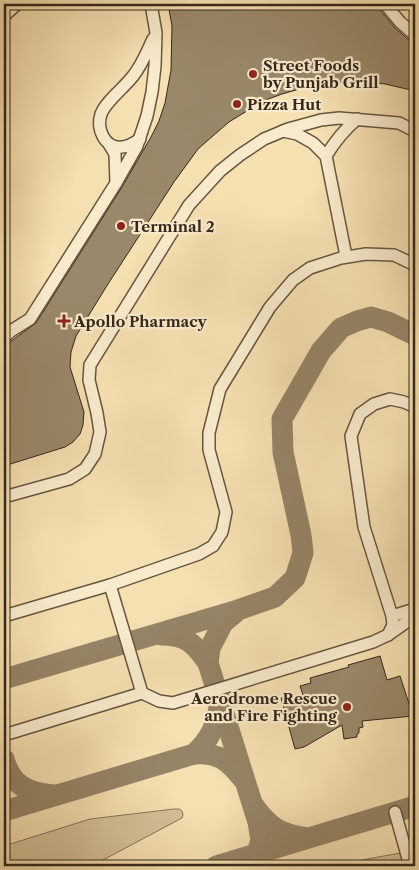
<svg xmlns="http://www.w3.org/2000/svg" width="419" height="870" viewBox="0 0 419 870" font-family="'Libre Caslon Text',serif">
  <rect width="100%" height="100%" fill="#f5e0b1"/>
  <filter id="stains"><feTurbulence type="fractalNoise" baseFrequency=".004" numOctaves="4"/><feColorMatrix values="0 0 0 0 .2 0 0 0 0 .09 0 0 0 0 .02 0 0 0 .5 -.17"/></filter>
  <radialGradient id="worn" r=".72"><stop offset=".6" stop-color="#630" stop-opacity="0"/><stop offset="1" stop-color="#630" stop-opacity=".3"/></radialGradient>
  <g fill="#d4c198" stroke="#84745a">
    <path d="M174 809H179L182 811 183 815 182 818 103 860 83 866H4V846L90 819Z"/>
    <path d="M401 853 404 866H345L367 859Z"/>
  </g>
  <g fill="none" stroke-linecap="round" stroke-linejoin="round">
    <g stroke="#958466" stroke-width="21">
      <path d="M236 612 223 623 210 648 208 663 258 822 261 840 253 866"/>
      <path d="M162 635C186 635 195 644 208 663"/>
      <path d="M4 679 238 610 275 597 295 578 303 553 301 535 283 452 282 419 321 351 341 328 357 321 371 317 388 322 415 335"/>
      <path d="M194 754C211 739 216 725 220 703"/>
      <path d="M4 759C11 785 28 793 54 795"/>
      <path d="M254 806C270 828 280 834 307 838"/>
      <path d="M4 811 194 754C219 752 228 761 243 779"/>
      <path d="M216 866 415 806"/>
    </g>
  </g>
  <g fill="#998869" stroke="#35281b">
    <path d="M168 4H378L379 9 394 27 410 41 415 42V91L385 84 370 82 354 81 317 84 282 94 263 101 229 122 214 135 198 149 174 182 108 284 76 336 71 352 70 367 84 412 83 425 80 434 73 442 65 447 4 466V352L10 342 36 323 122 187 151 137 159 121 165 103 171 70 172 26Z"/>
    <path d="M380 656 387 680 400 676 413 716 362 721 363 727 359 728V733L357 734V737L344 739 342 725 304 747 295 749 281 698 303 695 300 686 311 683 310 678 349 667 348 665Z"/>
  </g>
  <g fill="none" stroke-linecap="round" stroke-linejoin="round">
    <defs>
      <g id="minor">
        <path d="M385 4 400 22 415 35"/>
        <path d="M4 16 17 4"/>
        <path d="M283 131 297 134 313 143 326 156 346 256"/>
        <path d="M140 139C134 143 129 147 122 147 105 149 96 129 101 114 106 101 124 88 133 76 142 65 147 52 153 39"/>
        <path d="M109 144 115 154 116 183"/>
        <path d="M326 156C335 141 344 130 357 119"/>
        <path d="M4 337 11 331 30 319 116 183 137 146 147 116 152 92 155 66 156 33 151 4"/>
        <path d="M4 497 69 479 85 469 95 454 100 432 97 413 89 380 90 365 189 205 220 171 240 155 264 139 288 129 321 120 339 118 399 123 415 131"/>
        <path d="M4 616 110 585 199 554 213 546 222 532 226 512 209 450V433L220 389 270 307 293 280 310 268 341 258 366 254 394 255 415 265"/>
        <path d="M392 616 415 609"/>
        <path d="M388 635 415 616"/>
        <path d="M142 693 159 701 173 703 373 642 388 635 393 625 392 616 364 527 351 436 360 414 374 404 390 399 404 402 415 407"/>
        <path d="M4 735 142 693 110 585"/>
        <path d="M395 812 410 866"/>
      </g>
    </defs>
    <use href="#minor" stroke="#655640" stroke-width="14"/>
    <use href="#minor" stroke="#f8ebcc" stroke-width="11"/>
  </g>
  <g fill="#8f2418" stroke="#f8ebcc" stroke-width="2">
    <circle cx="253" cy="74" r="5"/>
    <circle cx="237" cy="104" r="5"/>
    <circle cx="121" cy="226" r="5"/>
    <path d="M61.5 313.5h5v5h5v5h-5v5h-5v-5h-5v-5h5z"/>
    <circle cx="347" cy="707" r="5"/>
  </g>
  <g text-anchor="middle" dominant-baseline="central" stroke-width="4.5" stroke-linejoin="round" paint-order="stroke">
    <g font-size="15" font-weight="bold" fill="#35281b" stroke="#f8ebcc" text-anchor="start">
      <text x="263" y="65">Street Foods<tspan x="263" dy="17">by Punjab Grill</tspan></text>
      <text x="247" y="104">Pizza Hut</text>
      <text x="131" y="226">Terminal 2</text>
      <text x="74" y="321">Apollo Pharmacy</text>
      <text x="337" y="698" text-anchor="end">Aerodrome Rescue<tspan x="337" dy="17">and Fire Fighting</tspan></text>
    </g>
  </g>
  <rect width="419" height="870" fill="none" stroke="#f5e0b1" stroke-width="20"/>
  <rect x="5" y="5" width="409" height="860" fill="none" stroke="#35281b" stroke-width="2.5"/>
  <rect x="10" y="10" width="399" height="850" fill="none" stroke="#35281b"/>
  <rect width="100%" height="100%" filter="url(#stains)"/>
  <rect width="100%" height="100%" fill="url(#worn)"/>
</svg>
